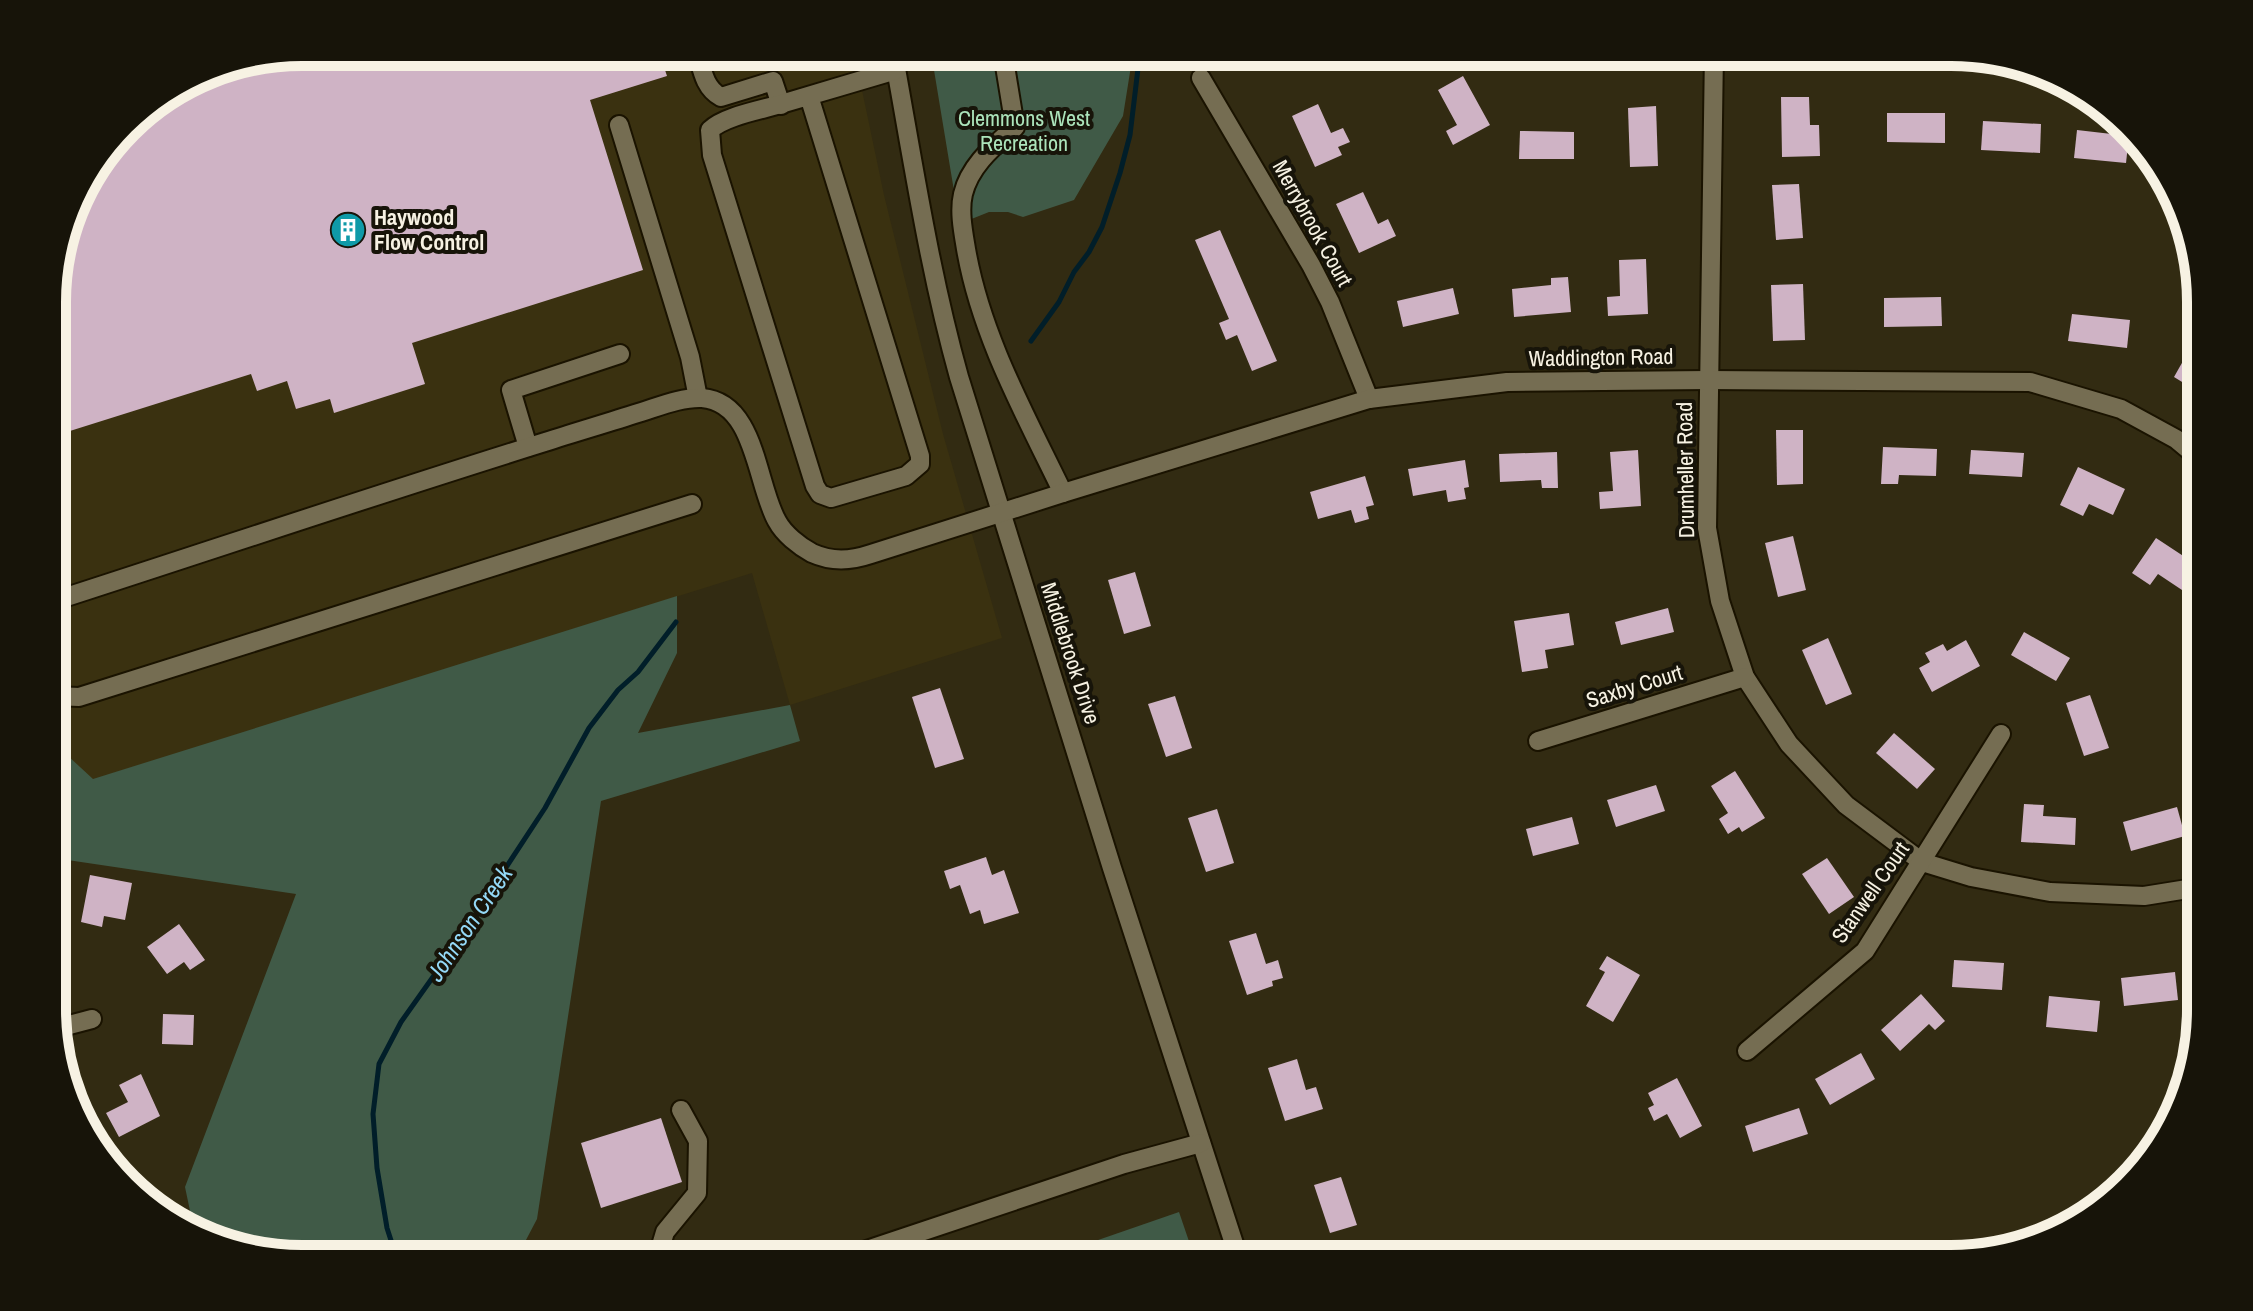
<svg xmlns="http://www.w3.org/2000/svg" width="2253" height="1311" viewBox="0 0 2253 1311" font-family="'Archivo Narrow',sans-serif">
  <rect width="100%" height="100%" fill="#322b12"/>
  <path fill="#3a3110" d="M302 52H854L884 195 943 434 1002 638 790 705 752 573 92 780 54 743V270L78 191 137 114 207 71Z"/>
  <g fill="#405a47">
    <path d="M931 52H1131V66L1123 116 1074 200 1023 217 1008 212H989L969 220 955 197Z"/>
    <path d="M677 596V653L638 733 790 705 800 741 601 801 537 1219 516 1259H301L194 1230 185 1187 296 894 54 858V743L93 779Z"/>
    <path d="M1179 1212 1195 1259H1050L1049 1257Z"/>
  </g>
  <g fill="none" stroke-linecap="round" stroke-linejoin="round">
    <g stroke="#011e29" stroke-width="5">
      <path d="M1031 341 1059 302 1074 272 1089 252 1102 227 1120 173 1130 135 1140 52"/>
      <path d="M397 1259 387 1228 377 1168 373 1114 379 1064 401 1022 489 898 501 875 545 808 589 728 618 690 638 672 676 622"/>
    </g>
  </g>
  <g fill="#cfb3c5">
    <path d="M302 52H659L667 76 590 100 643 270 412 343 425 384 334 413 330 399 296 409 287 381 257 391 251 374 54 436V270L78 191 137 114 207 71Z"/>
    <path d="M1463 76 1490 125 1453 145 1446 131 1457 125 1438 90Z"/>
    <path d="M1781 97H1809L1810 125H1819L1820 156 1782 157Z"/>
    <path d="M1318 104 1331 133 1343 128 1350 142 1338 147 1342 155 1315 167 1292 116Z"/>
    <path d="M1656 106 1658 166 1630 167 1628 108Z"/>
    <path d="M1887 113H1945V143L1887 142Z"/>
    <path d="M1983 121 2041 124 2040 153 1981 150Z"/>
    <path d="M2077 130 2129 136 2126 163 2074 158Z"/>
    <path d="M1520 131 1574 132V159H1519Z"/>
    <path d="M1799 184 1803 238 1776 240 1772 185Z"/>
    <path d="M1363 192 1378 224 1388 219 1396 236 1359 253 1336 204Z"/>
    <path d="M1220 230 1277 361 1252 371 1237 335 1226 340 1219 323 1229 319 1195 240Z"/>
    <path d="M1646 259 1648 314 1608 316 1607 297 1620 296 1619 260Z"/>
    <path d="M1568 277 1571 312 1514 317 1512 289 1551 285V278Z"/>
    <path d="M1803 284 1805 340 1773 341 1771 285Z"/>
    <path d="M1453 288 1459 314 1403 327 1397 301Z"/>
    <path d="M1941 297 1942 326 1884 327V298Z"/>
    <path d="M2072 314 2130 320 2127 348 2068 341Z"/>
    <path d="M2187 354 2200 361V393L2174 377Z"/>
    <path d="M1776 430H1803V484L1777 485Z"/>
    <path d="M1883 447 1937 449 1936 476 1899 475 1898 484H1881Z"/>
    <path d="M1638 450 1641 506 1600 509 1599 492 1613 491 1610 452Z"/>
    <path d="M1971 450 2024 453 2022 477 1969 474Z"/>
    <path d="M1557 452 1558 488H1542L1541 480 1500 482 1499 454Z"/>
    <path d="M1465 460 1469 487 1464 488 1466 499 1448 502 1446 490 1413 496 1408 469Z"/>
    <path d="M2078 467 2125 489 2113 515 2089 504 2083 516 2060 505Z"/>
    <path d="M1365 476 1374 505 1366 507 1369 519 1355 523 1351 510 1318 519 1310 492Z"/>
    <path d="M1793 536 1806 590 1778 597 1765 543Z"/>
    <path d="M2156 538 2200 567 2185 592 2158 574 2150 585 2132 573Z"/>
    <path d="M1135 572 1151 626 1124 634 1108 580Z"/>
    <path d="M1668 608 1674 632 1621 645 1615 622Z"/>
    <path d="M1569 613 1574 645 1545 650 1548 668 1522 672 1514 621Z"/>
    <path d="M2024 632 2070 658 2056 681 2011 655Z"/>
    <path d="M1828 638 1852 694 1826 705 1802 650Z"/>
    <path d="M1966 640 1980 666 1932 692 1919 668 1930 662 1925 653 1943 644 1947 651Z"/>
    <path d="M940 688 964 759 935 768 912 697Z"/>
    <path d="M2090 695 2109 748 2084 756 2066 703Z"/>
    <path d="M1175 696 1192 748 1166 757 1148 704Z"/>
    <path d="M1894 733 1935 769 1917 789 1876 753Z"/>
    <path d="M1735 771 1765 818 1742 832 1739 827 1728 834 1719 819 1728 813 1711 786Z"/>
    <path d="M1656 785 1665 811 1616 827 1607 800Z"/>
    <path d="M2024 804 2044 805 2043 816 2076 818 2075 845 2021 842Z"/>
    <path d="M2177 807 2185 836 2131 851 2123 822Z"/>
    <path d="M1217 809 1234 863 1206 872 1188 818Z"/>
    <path d="M1572 817 1579 844 1533 856 1526 829Z"/>
    <path d="M986 857 992 875 1004 870 1019 913 984 924 980 910 970 914 960 885 950 889 944 871Z"/>
    <path d="M1827 858 1854 897 1829 914 1802 874Z"/>
    <path d="M90 875 132 883 125 920 104 916 102 927 81 922Z"/>
    <path d="M179 924 205 960 190 970 184 962 167 974 147 947Z"/>
    <path d="M1256 933 1266 964 1278 960 1283 978 1272 981 1273 986 1247 995 1229 941Z"/>
    <path d="M1607 956 1640 975 1613 1022 1586 1006 1605 972 1599 969Z"/>
    <path d="M1954 960 2004 963 2002 990 1952 987Z"/>
    <path d="M2175 972 2178 1000 2124 1006 2121 978Z"/>
    <path d="M1921 994 1945 1021 1935 1030 1929 1024 1900 1051 1881 1030Z"/>
    <path d="M2049 996 2100 1001 2097 1032 2046 1027Z"/>
    <path d="M163 1014 194 1015 193 1045 162 1044Z"/>
    <path d="M1861 1053 1875 1079 1830 1105 1815 1079Z"/>
    <path d="M1297 1059 1306 1090 1316 1087 1323 1109 1285 1121 1268 1068Z"/>
    <path d="M141 1074 160 1116 119 1137 106 1113 128 1102 119 1085Z"/>
    <path d="M1677 1078 1702 1126 1680 1138 1667 1114 1654 1121 1648 1108 1654 1105 1648 1093Z"/>
    <path d="M1799 1108 1808 1134 1753 1152 1745 1126Z"/>
    <path d="M661 1118 682 1182 601 1208 581 1143Z"/>
    <path d="M1341 1177 1357 1225 1330 1233 1314 1185Z"/>
  </g>
  <g fill="none" stroke-linecap="round" stroke-linejoin="round">
    <defs>
      <g id="minor">
        <path d="M697 52C702 69 704 88 721 97L773 81 781 105"/>
        <path d="M893 52C913 161 929 270 959 377L1112 868 1239 1259"/>
        <path d="M1714 52 1707 528 1720 601 1745 677 1789 744 1846 805 1922 862 1971 877 2050 892 2144 896 2200 887"/>
        <path d="M1005 66 1015 127C994 146 970 165 963 194 959 211 963 231 966 249 981 336 1025 414 1063 493"/>
        <path d="M1201 78 1311 265 1330 302 1369 399"/>
        <path d="M809 96 920 456V464L906 476 831 498 820 494 815 486 712 155 710 130C725 116 761 110 781 104 819 93 858 81 896 70"/>
        <path d="M619 125 690 357 698 398"/>
        <path d="M528 447 511 390 620 354"/>
        <path d="M54 601C218 548 381 493 545 442 576 432 607 423 638 413 658 407 681 397 702 398 756 402 756 484 777 521 784 534 799 546 812 553 832 562 850 561 871 554L1063 493 1369 399 1507 382 1708 380 2030 382 2121 409 2176 439 2200 459"/>
        <path d="M54 696 79 697 692 504"/>
        <path d="M1538 741 1745 677"/>
        <path d="M54 1029 92 1019"/>
        <path d="M1747 1051 1865 951 2001 734"/>
        <path d="M657 1259 665 1232 697 1193 698 1141 681 1110"/>
        <path d="M840 1259 1124 1164 1201 1143"/>
      </g>
    </defs>
    <use href="#minor" stroke="#1a1300" stroke-width="22"/>
    <use href="#minor" stroke="#756d52" stroke-width="18"/>
  </g>
  <defs>
    <symbol id="building-disc" viewBox="-11 -11 22 22"><circle r="9.5" fill="#0f9aa8" stroke="#171409"/><path d="M-4-6H4V6H1V3H-1V6H-4ZM-2.5-4.3h1.7v1.8h-1.7ZM.8-4.3h1.7v1.8H.8ZM-2.5-1h1.7V.8h-1.7ZM.8-1h1.7V.8H.8Z" fill="#fff"/></symbol>
  </defs>
  <g fill-rule="evenodd">
    <use href="#building-disc" x="328" y="210" width="40" height="40"/>
  </g>
  <g text-anchor="middle" dominant-baseline="central" stroke-width="8" stroke-linejoin="round" paint-order="stroke">
    <g font-size="22" fill="#ace4bb" stroke="#171409">
      <text x="1024" y="118">Clemmons West<tspan x="1024" dy="25">Recreation</tspan></text>
    </g>
    <g font-size="22" font-weight="bold" fill="#f7f2e3" stroke="#171409" text-anchor="start">
      <text x="374" y="217">Haywood<tspan x="374" dy="25">Flow Control</tspan></text>
    </g>
    <g font-size="22" fill="#f7f2e3" stroke="#171409">
      <text transform="translate(1313 223) rotate(61)">Merrybrook Court</text>
      <text transform="translate(1601 357) rotate(-1)">Waddington Road</text>
      <text transform="translate(1685 470) rotate(-91)">Drumheller Road</text>
      <text transform="translate(1071 653) rotate(72)">Middlebrook Drive</text>
      <text transform="translate(1634 686) rotate(-17)">Saxby Court</text>
      <text transform="translate(1870 892) rotate(-55)">Stanwell Court</text>
    </g>
    <g font-size="24" font-style="italic" fill="#94d9f7" stroke="#171409">
      <text transform="translate(469 923) rotate(-56)">Johnson Creek</text>
    </g>
  </g>
  <path d="M0 0H2253V1311H0ZM302 66H1951A236 236 0 0 1 2187 302V1009A236 236 0 0 1 1951 1245H302A236 236 0 0 1 66 1009V302A236 236 0 0 1 302 66Z" fill="#171409" fill-rule="evenodd"/>
  <path fill="none" stroke="#f7f2e3" stroke-width="10" d="M302 66H1951A236 236 0 0 1 2187 302V1009A236 236 0 0 1 1951 1245H302A236 236 0 0 1 66 1009V302A236 236 0 0 1 302 66Z"/>
</svg>
